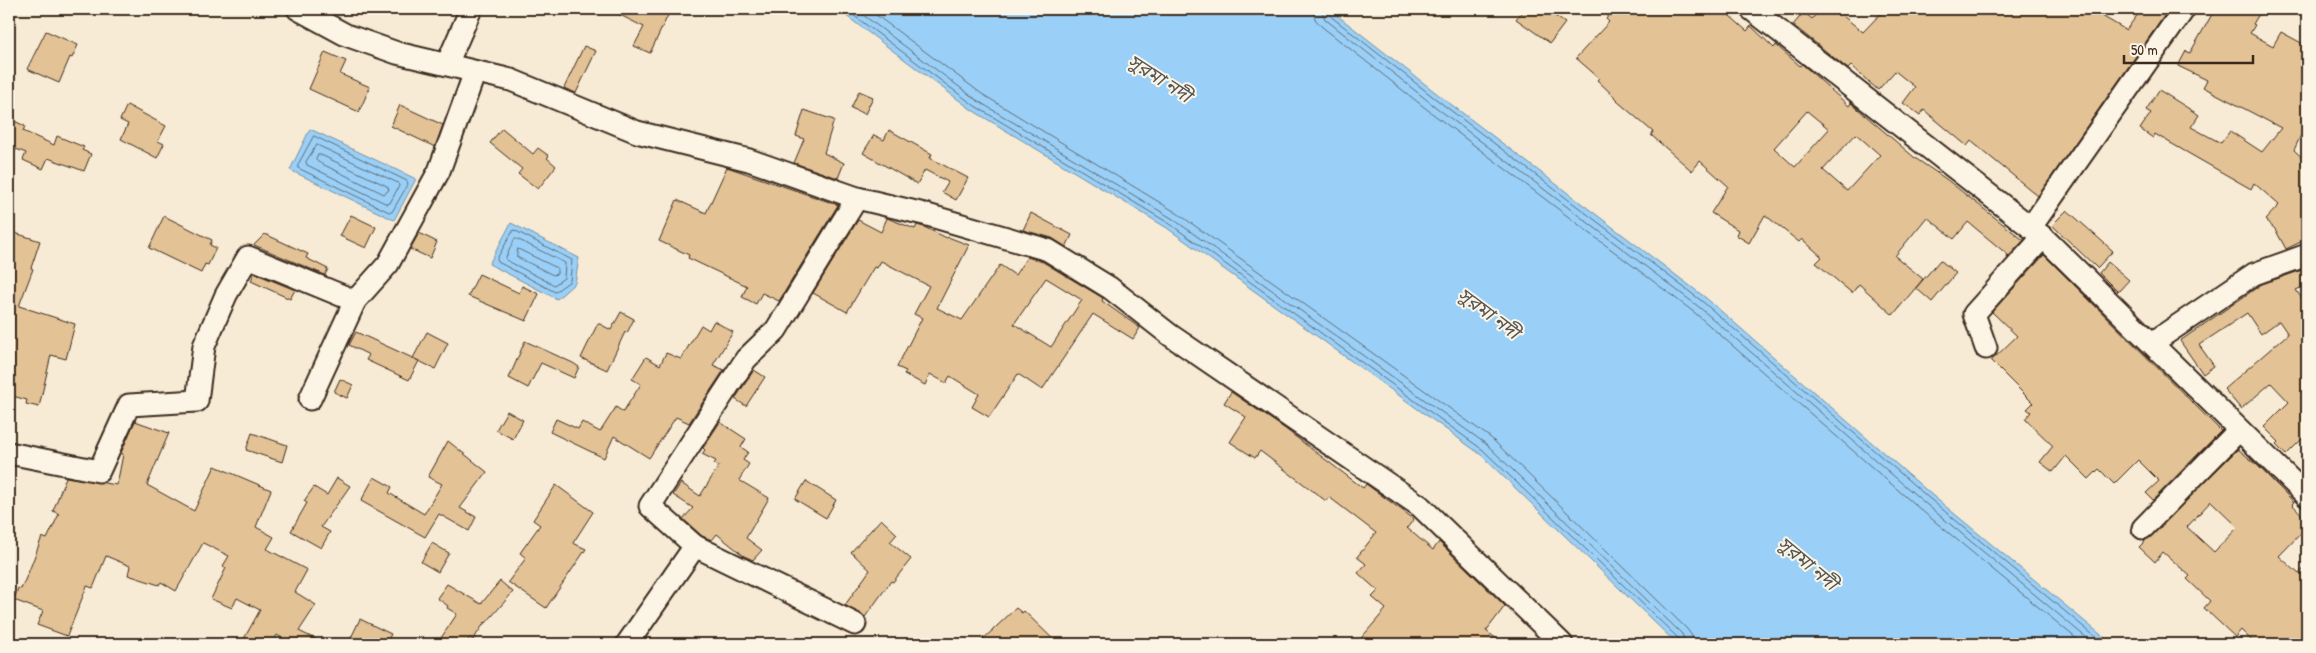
<svg xmlns="http://www.w3.org/2000/svg" width="2316" height="653" viewBox="0 0 2316 653" font-family="'Patrick Hand','Noto Sans Bengali',sans-serif">
  <rect width="100%" height="100%" fill="#f7ebd5"/>
  <filter id="ink" filterUnits="userSpaceOnUse"><feTurbulence type="fractalNoise" baseFrequency=".02" numOctaves="2"/><feDisplacementMap in="SourceGraphic" scale="10" xChannelSelector="R" yChannelSelector="G"/><feConvolveMatrix kernelMatrix="1 2 1 2 8 2 1 2 1" color-interpolation-filters="sRGB"/></filter>
  <g filter="url(#ink)">
    <g fill="#9ad0f8" stroke="#748ea1">
      <path d="M837 9H1329L1444 99 1706 298 1933 496 2112 644H1677L1480 454 1167 228 972 110Z"/>
      <path d="M310 129 416 179 394 220 290 170Z"/>
      <path d="M511 223 579 258 575 283 557 299 489 264Z"/>
    </g>
    <g fill="none" stroke-linecap="round" stroke-linejoin="round">
      <g stroke="#616c75" stroke-width="1">
        <path d="M845 9 975 106 1170 224 1483 450 1678 638 1680 644"/>
        <path d="M855 9 978 101 1173 219 1486 444 1682 634 1686 644"/>
        <path d="M868 9 982 94 1177 213 1491 438 1687 629 1692 636 1693 644"/>
        <path d="M1313 9 1315 19 1321 26 1433 114 1695 313 1921 510 2083 644"/>
        <path d="M1321 9 1325 19 1437 108 1699 307 1926 504 2094 644"/>
        <path d="M1327 9 1329 15 1441 103 1703 302 1930 499 2104 644"/>
        <path d="M314 136 407 181 408 184 392 212H389L298 168V165Z"/>
        <path d="M317 145 398 183 399 186 390 203 387 204 307 165 306 162Z"/>
        <path d="M318 155H321L387 186 389 190 384 194 318 162 316 160Z"/>
        <path d="M514 230 572 260 570 281 555 292 498 262 497 259Z"/>
        <path d="M517 239 565 263 564 278 554 285 506 260V257L514 240Z"/>
        <path d="M518 249 557 268V274L553 275 517 257Z"/>
      </g>
    </g>
    <g fill="#e3c295" stroke="#3b2a1e" fill-rule="evenodd">
      <path d="M608 9H671L650 53 634 46 644 27Z"/>
      <path d="M1524 9H1545L1565 23 1550 43 1516 19Z"/>
      <path d="M1614 9H1722L1747 31 1751 26 1774 48 1776 45 1800 66 1802 64 1849 106 1851 103 1915 158 1946 179 2022 239H2025L2007 258 2008 255 1968 222 1954 239 1927 217 1895 256 1923 279 1893 315 1859 284 1852 293 1816 263 1822 257 1802 239 1799 242 1765 215 1749 243 1736 235 1738 230 1711 213 1728 186 1700 161 1692 171 1651 135 1653 132 1617 101 1618 100 1597 80 1599 78 1576 58 1609 22 1606 19ZM1807 111 1829 129 1795 167 1774 148ZM1856 134 1880 155 1847 191 1823 170Z"/>
      <path d="M1820 9H1849L1843 16 1863 32 1885 9H2090L2126 30 2142 9H2169L2038 196 1971 141 1967 146 1924 110 1920 115 1903 103 1915 87 1895 71 1878 90 1851 66 1848 69 1793 25 1804 12 1812 19Z"/>
      <path d="M2215 9H2262L2253 24 2255 25 2250 33 2273 46 2281 32 2307 46V122L2294 150 2307 162V239L2286 249 2275 229 2265 220 2279 205 2254 183 2251 189 2160 137 2155 134 2153 138 2140 129 2151 113 2146 110 2159 90 2199 115 2191 127 2221 143 2230 131 2262 152 2281 128 2203 87 2207 80 2178 66 2186 51 2190 53Z"/>
      <path d="M46 31 78 45 72 58 70 57 59 83 27 69Z"/>
      <path d="M584 46 596 51 576 93 564 88Z"/>
      <path d="M325 52 346 61 340 74 370 87 359 112 309 89Z"/>
      <path d="M859 91 873 97 865 114 851 108Z"/>
      <path d="M127 105 166 126 158 141 164 144 157 158 121 139 128 124 120 120Z"/>
      <path d="M400 105 443 125 435 147 391 126Z"/>
      <path d="M804 110 834 120 824 153 844 163 838 178 794 163 804 139 796 136Z"/>
      <path d="M12 120 25 126 23 131 54 145 57 136 84 147 82 150 91 154 84 171 48 158 43 169 23 160 26 153 16 149 9 165V124L11 125Z"/>
      <path d="M502 128 533 154 538 148 549 156 547 158 556 166 538 189 518 174 522 169 490 143Z"/>
      <path d="M889 130 932 154 930 158 968 178 956 200 942 192 948 182 925 170 917 184 863 153 874 135 884 140Z"/>
      <path d="M727 167 838 205 779 301 762 293 756 304 742 297 747 286 688 258 689 255 659 241 677 200 706 213Z"/>
      <path d="M2067 210 2113 251 2097 268 2052 225Z"/>
      <path d="M1031 213 1072 235 1066 247 1052 238 1023 230Z"/>
      <path d="M351 215 376 227 366 248 340 236Z"/>
      <path d="M164 216 212 240 210 245 216 248 208 265 205 264 201 273 149 248Z"/>
      <path d="M887 218 915 229 917 225 924 227 947 238 948 237 969 245 937 308 962 320 1000 265 1015 275 1027 257 1043 262 1103 298 1102 301 1140 328 1133 339 1093 314 1042 390 1018 374 989 417 972 407 979 394 950 376 946 383 930 374 925 385 904 374 906 371 897 367 922 318 914 314 929 286 881 261 877 268 874 267 847 312 813 293 858 220 881 232ZM1046 278 1082 300 1051 347 1014 324Z"/>
      <path d="M9 231 40 241 31 268 33 269 19 306 75 324 66 359 51 355 39 407 26 404 27 400 9 395Z"/>
      <path d="M419 233 437 242 430 258 410 249Z"/>
      <path d="M265 234 308 254 306 258 328 269 325 275 254 245Z"/>
      <path d="M2044 255 2221 431 2153 500 2146 493 2159 481 2138 460 2114 484 2099 469 2089 479 2066 456 2053 472 2040 462 2053 446 2025 419 2031 412 2027 409 2033 403 1991 361 2017 336 1992 312Z"/>
      <path d="M1940 260 1956 273 1932 302 1916 288Z"/>
      <path d="M2108 262 2129 280 2118 292 2099 273Z"/>
      <path d="M2305 269 2307 285 2296 290 2307 306V434L2286 455 2276 445 2279 442 2264 427 2289 402 2271 383 2241 409 2224 389 2288 334 2279 321 2261 334 2247 313 2199 345 2214 366 2203 374 2180 341 2262 284Z"/>
      <path d="M254 273 295 290 290 299 251 281Z"/>
      <path d="M479 274 519 293 522 286 539 294 526 321 468 296Z"/>
      <path d="M621 312 634 319 627 333 625 332 607 370 581 358 598 323 611 330Z"/>
      <path d="M714 321 733 332 713 365 724 370 689 423 676 417 649 458 614 436 604 458 550 432 556 419 578 429 582 422 600 432 616 407 623 412 641 384 632 379 646 357 660 365 666 353 681 359 701 325 709 330Z"/>
      <path d="M356 332 419 361 409 380 366 360 369 355 349 345Z"/>
      <path d="M427 332 448 343 435 369 413 358Z"/>
      <path d="M525 341 573 363 579 367 574 378 541 363 528 388 509 378Z"/>
      <path d="M754 370 765 377 746 406 735 399Z"/>
      <path d="M340 379 353 385 347 398 334 392Z"/>
      <path d="M1231 392 1284 428 1363 488 1366 484 1414 519 1407 528 1433 550 1439 542 1505 606 1486 631 1504 644H1356L1386 609 1372 597 1378 591 1358 573 1366 564 1357 557 1376 533 1329 497 1326 501 1260 451 1255 458 1230 442 1246 417 1224 403Z"/>
      <path d="M507 411 523 420 513 439 496 430Z"/>
      <path d="M135 421 169 433 147 485 194 511 215 466 271 490 256 527 274 537 267 549 307 570 295 592 316 605 299 631 325 644H293L277 635 272 644H241L260 610 237 598 232 608 211 599 226 568 223 566 229 556 203 543 176 591 161 582 159 585 128 575 130 566 106 556 93 588 87 586 67 636 37 625 43 611 14 600 18 588 21 589 29 571 42 537 47 539 59 514 53 511 66 477 117 485 123 454 121 453Z"/>
      <path d="M720 422 746 439 741 447 748 452 743 460 749 464 739 480 769 498 746 538 762 550 753 560 744 556 717 534 712 540 702 536 683 519 693 508 673 495 681 483 700 496 719 466 714 464 716 461 702 454 705 450 703 448Z"/>
      <path d="M252 433 287 445 282 462 246 450Z"/>
      <path d="M448 441 487 472 460 508 476 517 469 531 439 514 425 537 361 501 374 477 392 487 389 493 424 514 442 484 428 477Z"/>
      <path d="M2238 449 2256 464 2294 502 2292 504 2307 520V527L2279 556 2299 574 2307 565V644H2255L2241 630 2235 637 2204 608 2210 601 2187 579 2190 576 2163 552 2155 562 2139 547ZM2211 501 2238 527 2214 552 2187 527Z"/>
      <path d="M337 478 350 486 321 527 330 532 321 548 291 531 307 503 304 501 314 487 327 495Z"/>
      <path d="M806 481 836 500 826 518 795 499Z"/>
      <path d="M556 485 593 512 573 543 586 549 546 608 508 582 526 558 520 553 540 525 533 520Z"/>
      <path d="M881 519 897 534 890 542 911 559 893 582 891 581 865 617 845 605 870 570 851 552Z"/>
      <path d="M432 543 449 553 438 572 421 562Z"/>
      <path d="M500 581 513 592 486 623 485 622 473 640 470 638 465 644H437L457 614 447 608 448 606 437 598 447 584 481 604Z"/>
      <path d="M1016 608 1022 613 1024 611 1058 644H978Z"/>
      <path d="M360 619 391 634 386 644H348Z"/>
    </g>
    <g fill="none" stroke-linecap="round" stroke-linejoin="round">
      <defs>
        <g id="minor">
          <path d="M298 9 346 35 397 53 511 80 637 132 749 160 857 198 924 214 1048 250 1110 288 1170 335 1420 506 1562 644"/>
          <path d="M1751 9 2043 237 2307 496"/>
          <path d="M447 64 471 9"/>
          <path d="M2031 227 2184 9"/>
          <path d="M2152 343 2254 274 2307 255"/>
          <path d="M1986 348 1974 314 2043 237"/>
          <path d="M310 399 355 301"/>
          <path d="M9 453 99 471 129 405 197 401 204 346 226 295 248 257 355 301 388 264 439 171 475 72"/>
          <path d="M2143 528 2239 430"/>
          <path d="M855 624 695 546 650 506 746 359 776 330 857 198"/>
          <path d="M627 644 695 546"/>
        </g>
      </defs>
      <use href="#minor" stroke="#3b2a1e" stroke-width="25"/>
      <use href="#minor" stroke="#fcf5e5" stroke-width="21"/>
    </g>
  </g>
  <g text-anchor="middle" dominant-baseline="central" stroke-width="4" stroke-linejoin="round" paint-order="stroke">
    <g font-size="19" font-style="italic" fill="#535454" stroke="#fcf5e5">
      <text transform="translate(1160 78) rotate(33)">সুরমা নদী</text>
      <text transform="translate(1489 313) rotate(37)">সুরমা নদী</text>
      <text transform="translate(1808 563) rotate(40)">সুরমা নদী</text>
    </g>
  </g>
  <rect width="2316" height="653" fill="none" stroke="#fcf5e5" stroke-width="30"/>
  <rect x="15" y="15" width="2286" height="623" fill="none" stroke="#3b2a1e" stroke-width="2" filter="url(#ink)"/>
  <path d="M2124 55v8h129v-8" fill="none" stroke="#3b2a1e" stroke-width="2.5"/>
  <text x="2131" y="55" font-size="15" fill="#3b2a1e" stroke="#fcf5e5" stroke-width="4" paint-order="stroke">50 m</text>
</svg>
